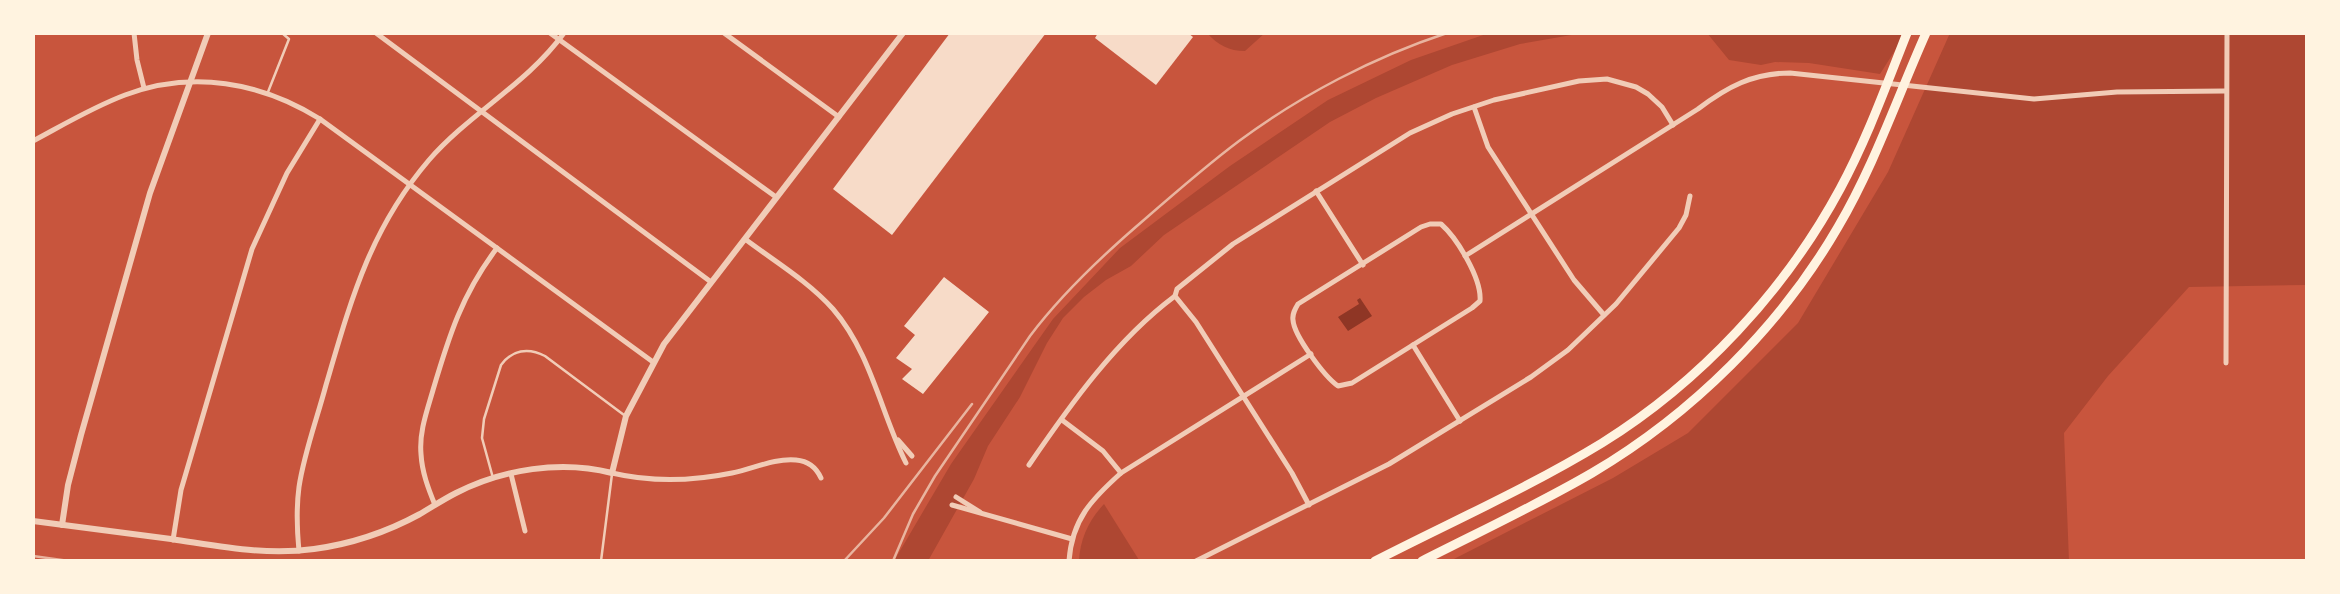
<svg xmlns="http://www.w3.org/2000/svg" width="2340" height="594" font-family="'Exo 2',sans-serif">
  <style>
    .green { fill: #ae4732 }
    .water { fill: #8f3625 }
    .building { fill: #f7dbc8 }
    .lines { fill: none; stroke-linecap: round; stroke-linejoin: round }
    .service { stroke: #f1ccb7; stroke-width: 2.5 }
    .minor { stroke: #f1ccb7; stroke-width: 5 }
    .tertiary { stroke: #f1ccb7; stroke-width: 6 }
    .motorway { stroke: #fff3e0; stroke-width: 9 }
    .rail { stroke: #e9b49f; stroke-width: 2.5 }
  </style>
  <rect width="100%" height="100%" fill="#c8553d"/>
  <g class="green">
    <path d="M1207,33H1265L1245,51C1229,51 1218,45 1207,33Z"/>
    <path d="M1489,33H1583L1520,44L1452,65L1376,98L1330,122L1164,235L1131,266L1106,280L1084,297L1063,318L1047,343L1020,397L988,446L974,479L928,561H894L951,464L1053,319L1120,248L1230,166L1328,100L1411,60Z"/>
    <path d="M1707,33H1906L1880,74L1809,63L1775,62L1761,65L1729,60Z"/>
    <path d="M1950,33H2307V285L2189,287L2108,376L2064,433L2069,561H1450L1613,478L1688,433L1798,323L1888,172Z"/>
    <path d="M1104,504L1139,560V561H1079C1080,539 1089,520 1104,504Z"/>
  </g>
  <path class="water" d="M1360,298L1372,316L1348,331L1338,317L1359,304L1357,300Z"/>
  <g class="building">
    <path d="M950,33H1046L892,235L833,189Z"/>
    <path d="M1098,33H1188L1193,37L1156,85L1095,38Z"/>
    <path d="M944,277L989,312L923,394L902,379L912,369L896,358L915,335L904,326Z"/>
  </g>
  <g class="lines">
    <g class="service">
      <path d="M268,92L289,39L282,33"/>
      <path d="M493,478L482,438L484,419L501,365C512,350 528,347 545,356L624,415"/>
      <path d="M601,561L612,474"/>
    </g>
    <g class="minor">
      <path d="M134,33L137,60L144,88"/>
      <path d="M376,33L711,282"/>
      <path d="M550,33L776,197"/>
      <path d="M724,33L839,117"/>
      <path d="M1474,107L1488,147L1574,280L1604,315"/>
      <path d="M33,141C63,125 93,107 125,95C192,70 261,82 320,119L653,362"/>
      <path d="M1316,191L1363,265"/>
      <path d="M1430,224H1441C1457,238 1482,279 1480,301L1472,308L1352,383L1338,386C1325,377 1294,336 1293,320C1292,314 1295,309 1298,304L1421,227Z"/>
      <path d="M745,239C774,261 808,281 833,309C871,353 881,413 906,463"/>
      <path d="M1465,256L1698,109C1727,87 1753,73 1790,73L2034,99L2117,92L2225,91"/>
      <path d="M1413,345L1460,421"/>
      <path d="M2226,363L2227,33"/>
      <path d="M1062,420L1103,451L1121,473"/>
      <path d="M898,440L912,456"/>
      <path d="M1029,465C1070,405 1116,340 1175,296"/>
      <path d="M612,473C650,482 693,481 732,473C753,469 774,458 796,460C808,461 816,467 821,478"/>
      <path d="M511,474L525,531"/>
      <path d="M956,497L980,512"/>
      <path d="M435,505C428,488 422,472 421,454C419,432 427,411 433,390C449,336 462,294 497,248"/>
      <path d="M952,505L1072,539"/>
      <path d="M1309,505L1292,473L1196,322L1175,296L1177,289L1233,244L1410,133L1452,114L1494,100L1579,81L1607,79L1636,87L1648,94L1662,107L1673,125"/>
      <path d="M173,540L181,490L252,249L287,173L320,119"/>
      <path d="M299,551C297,530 296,509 299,487C304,453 317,419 326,385C351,300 370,229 429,160C470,113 527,84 564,33"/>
      <path d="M1069,561C1072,519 1092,499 1121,473L1311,354"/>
      <path d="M1196,561L1389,464L1531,377L1568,350L1616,304L1679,228L1686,215L1690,196"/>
    </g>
    <g class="tertiary">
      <path d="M33,521C79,527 125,533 171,539C219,546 265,556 314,549C351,544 387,532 420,514C432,507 444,499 456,493C503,469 561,460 612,473L626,416L664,344L903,33"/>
      <path d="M62,525L68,485L81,435L150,193L208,33"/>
    </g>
    <g class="motorway">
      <path d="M1375,561C1451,522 1530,487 1602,443C1700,382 1785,291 1840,189C1867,139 1886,86 1907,33"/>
      <path d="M1422,561C1479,532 1537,505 1592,473C1692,414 1780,327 1838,227C1874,166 1897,98 1926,33"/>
    </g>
    <g class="rail">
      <path d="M33,556L69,561"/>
      <path d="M844,561L884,518L972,404"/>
      <path d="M893,561L913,514L935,476L1030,336C1063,292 1104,254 1145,219C1176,192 1207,165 1239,141C1301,95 1374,57 1447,33"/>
    </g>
  </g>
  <rect width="2340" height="594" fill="none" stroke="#fff3e0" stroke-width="70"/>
</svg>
